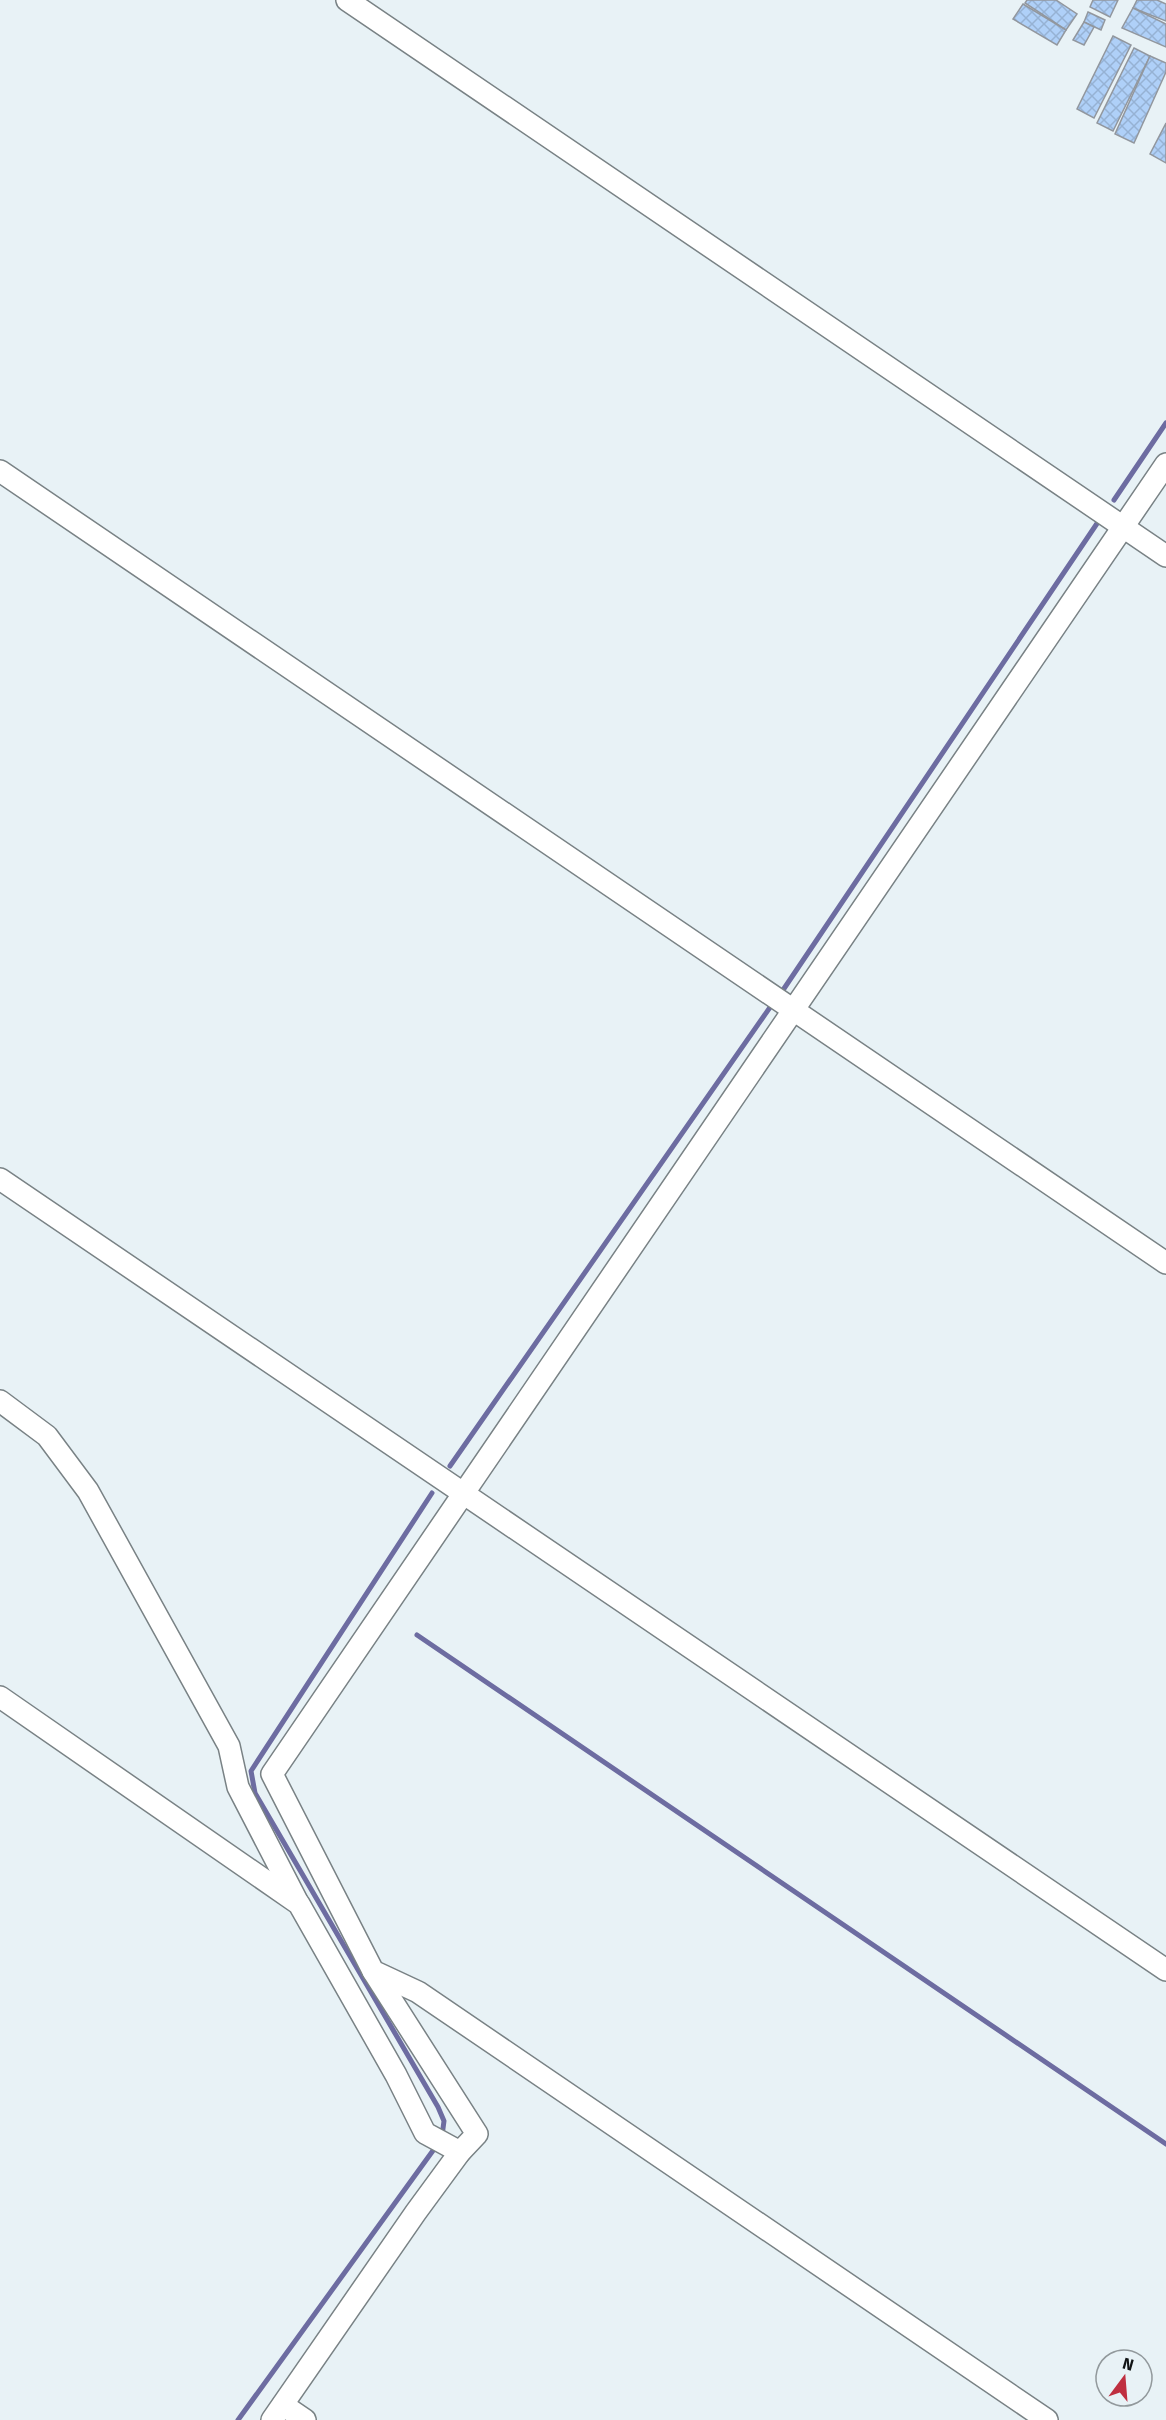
<svg xmlns="http://www.w3.org/2000/svg" width="1166" height="2420" font-family="'Fira Sans',sans-serif">
  <style>
    .lines { fill: none; stroke-linecap: round; stroke-linejoin: round }
    .stream { stroke: #6d6ca1; stroke-width: 5 }
    .building { fill: url(#building-cross-hatch); stroke: #92979e; stroke-width: 1.5 }
    .minor-casing { stroke: #798285; stroke-width: 24 }
    .minor { stroke: #fff; stroke-width: 21 }
  </style>
  <defs>
    <pattern id="building-cross-hatch" width="8" height="8" patternUnits="userSpaceOnUse" patternTransform="scale(1.5)"><rect width="8" height="8" fill="#afd0f8"/><path d="M0 0l8 8M0 8l8-8" fill="none" stroke="#96b2d4"/></pattern>
  </defs>
  <rect width="100%" height="100%" fill="#e8f2f6"/>
  <g class="lines">
    <g class="stream">
      <path d="M1114,500L1166,423"/>
      <path d="M779,996L1098,522"/>
      <path d="M450,1466L773,1003"/>
      <path d="M432,1493L251,1771L255,1793L438,2107L444,2121L442,2136"/>
      <path d="M417,1635L1166,2144"/>
      <path d="M238,2420L437,2145"/>
    </g>
  </g>
  <g class="building">
    <path d="M1027,0H1056L1077,14L1066,30L1025,3Z"/>
    <path d="M1093,0H1118L1110,17L1090,7Z"/>
    <path d="M1137,0H1157L1166,4V21L1133,8Z"/>
    <path d="M1023,4L1066,30L1057,45L1013,19Z"/>
    <path d="M1133,8L1166,24V47L1122,28Z"/>
    <path d="M1088,12L1105,20L1101,30L1084,22Z"/>
    <path d="M1084,22L1094,27L1084,45L1073,40Z"/>
    <path d="M1113,36L1131,45L1094,118L1077,109Z"/>
    <path d="M1134,48L1150,56L1113,131L1097,123Z"/>
    <path d="M1150,56L1166,63V72L1134,143L1115,134Z"/>
    <path d="M1166,123V163L1150,154Z"/>
  </g>
  <g class="lines">
    <defs>
      <g id="minor">
        <path d="M347,0L1166,556"/>
        <path d="M0,471L1166,1263"/>
        <path d="M0,1179L1166,1970"/>
        <path d="M0,1401L47,1436L88,1491L229,1746L238,1787L297,1901"/>
        <path d="M0,1697L299,1904L396,2075L425,2133L460,2152"/>
        <path d="M283,2405L305,2420"/>
        <path d="M272,2420L416,2212L460,2152L477,2134L373,1971"/>
        <path d="M1047,2420L418,1992L373,1971L272,1774L1166,464"/>
      </g>
    </defs>
    <use href="#minor" class="minor-casing"/>
    <use href="#minor" class="minor"/>
  </g>
  <g transform="translate(1124 2378) rotate(16)"><circle r="28" fill="#e8f2f6" stroke="#92999c" stroke-width="1.5"/>
  <path d="M0-4.5L10 22L0 15L-10 22Z" fill="#bf2f40"/>
  <text y="-9" font-size="16" font-weight="bold" text-anchor="middle" fill="#111415">N</text>
  </g>
</svg>
